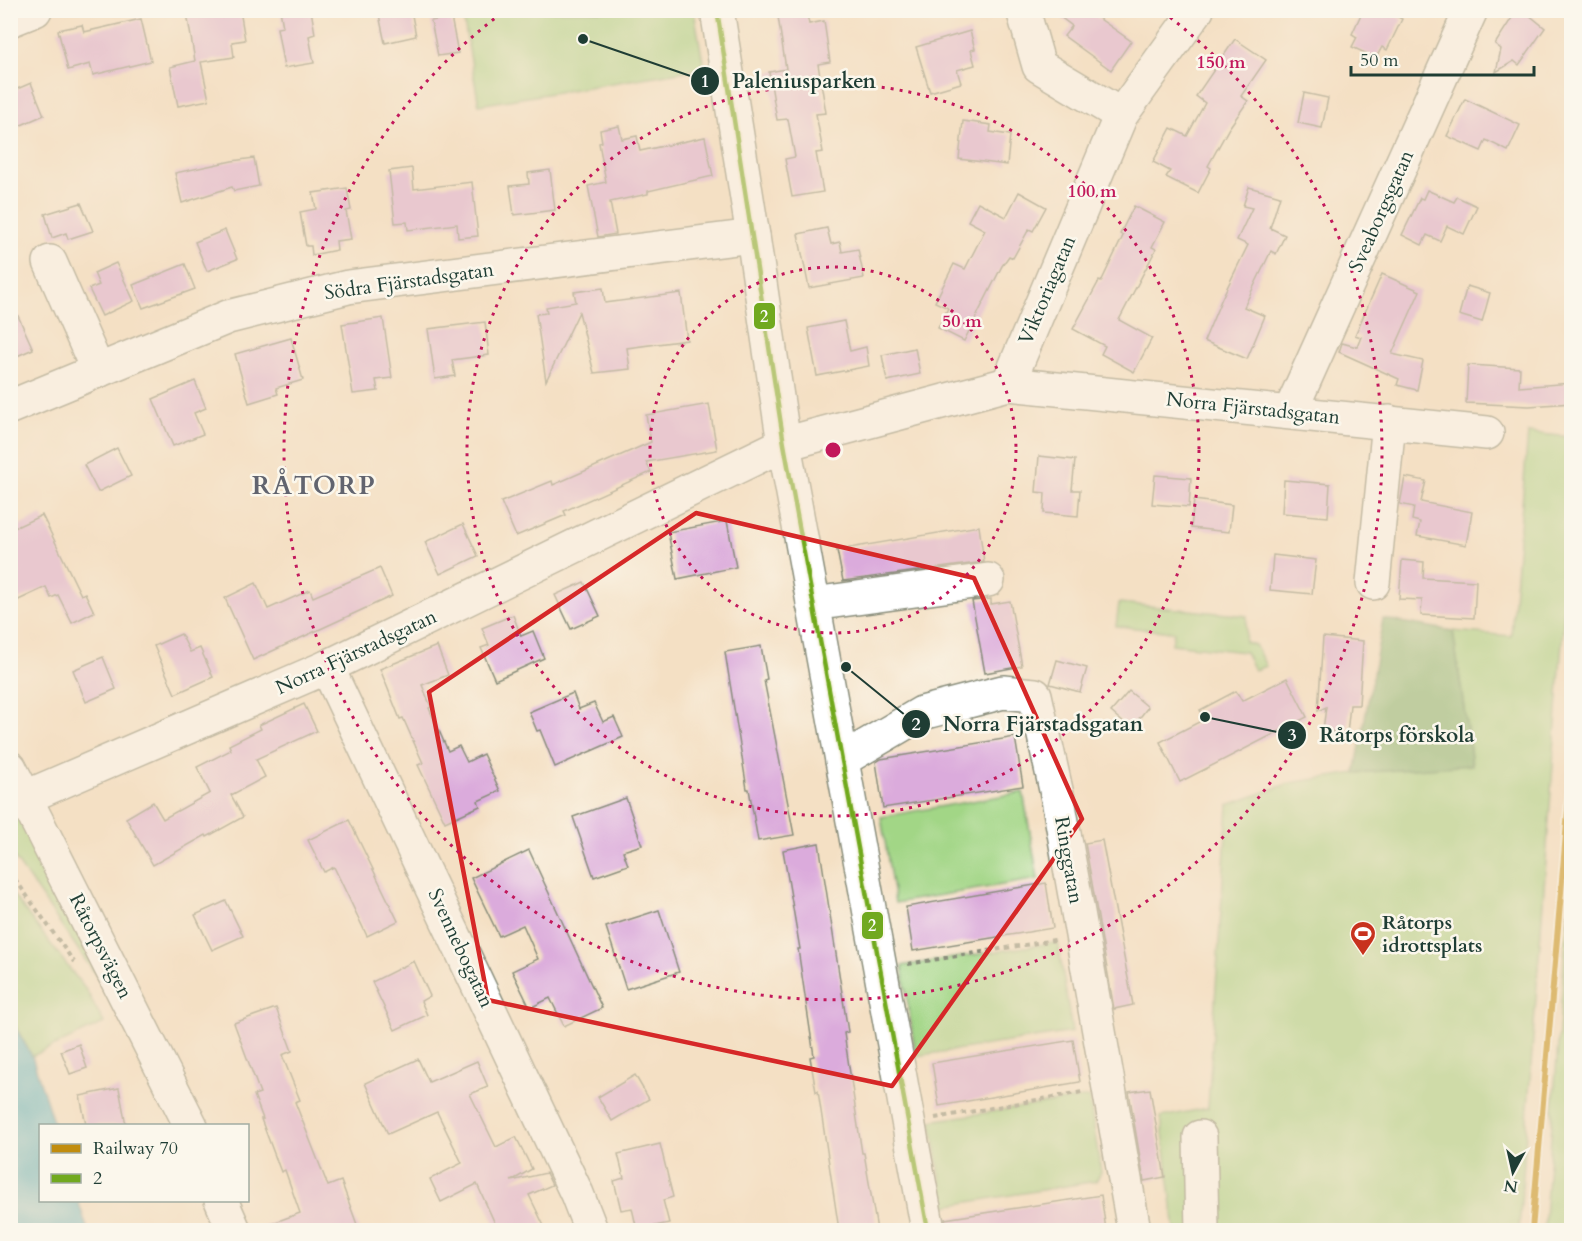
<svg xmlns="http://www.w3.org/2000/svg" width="1582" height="1241" font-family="Cardo,serif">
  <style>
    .green { fill: #a2d686; stroke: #608a5d; stroke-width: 1.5 }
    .forest { fill: #81b773; stroke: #507a54; stroke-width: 1.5 }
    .water { fill: #46afc5; stroke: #32767c; stroke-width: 1.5 }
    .building { fill: #dbabdc }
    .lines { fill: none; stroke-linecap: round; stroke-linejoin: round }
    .minor-casing { stroke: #8a8e7c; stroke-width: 36 }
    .path { stroke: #8a8e7c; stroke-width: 4; stroke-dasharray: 4.5 4.5; stroke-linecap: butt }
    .minor { stroke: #fff; stroke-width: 33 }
    .bus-1-casing { stroke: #fbf7ec; stroke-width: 9 }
    .bus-1 { stroke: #71a91f; stroke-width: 4.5 }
    .rail-1-casing { stroke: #fbf7ec; stroke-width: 10 }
    .rail-1 { stroke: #c18c0d; stroke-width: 6 }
    .marked { fill: none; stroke: #d62828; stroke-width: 4.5; stroke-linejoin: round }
    .ring { fill: none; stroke: #c2185b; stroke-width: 3; stroke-dasharray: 3 6 }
    .labels { text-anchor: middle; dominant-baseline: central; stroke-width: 5; stroke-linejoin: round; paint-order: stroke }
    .street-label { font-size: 20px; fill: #1f3d34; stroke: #fbf7ec }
    .poi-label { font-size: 20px; font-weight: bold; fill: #1f3d34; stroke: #fbf7ec; text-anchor: start }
    .district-label { font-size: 26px; font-weight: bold; letter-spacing: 1.5px; fill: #61646f; stroke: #fbf7ec }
    .centre { fill: #c2185b; stroke: #fbf7ec; stroke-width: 3 }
    .ring-label { font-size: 18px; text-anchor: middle; font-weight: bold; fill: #c2185b; stroke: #fbf7ec; stroke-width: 5; stroke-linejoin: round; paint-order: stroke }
    .leader { fill: none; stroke: #1f3d34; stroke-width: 2 }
    .callout-dot { fill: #1f3d34; stroke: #fbf7ec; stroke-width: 2 }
    .mark-label { font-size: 18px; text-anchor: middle; font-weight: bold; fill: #fff }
    .callout-label { font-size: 21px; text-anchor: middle; font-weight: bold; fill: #1f3d34; stroke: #fbf7ec; stroke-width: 5; stroke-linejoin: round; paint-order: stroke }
    .line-badge { stroke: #fbf7ec; stroke-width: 2 }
    .badge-label { font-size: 16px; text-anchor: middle; font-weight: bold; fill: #fff }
  </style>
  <rect width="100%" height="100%" fill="#fbf7ec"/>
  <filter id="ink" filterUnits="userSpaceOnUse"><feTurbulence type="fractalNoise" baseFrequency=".0167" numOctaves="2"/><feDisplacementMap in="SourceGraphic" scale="12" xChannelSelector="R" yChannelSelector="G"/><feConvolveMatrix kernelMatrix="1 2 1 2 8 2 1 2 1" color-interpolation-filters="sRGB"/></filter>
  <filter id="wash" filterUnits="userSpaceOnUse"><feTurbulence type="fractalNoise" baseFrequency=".008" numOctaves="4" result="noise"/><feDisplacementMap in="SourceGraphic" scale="24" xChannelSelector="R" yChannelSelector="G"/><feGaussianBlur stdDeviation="1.35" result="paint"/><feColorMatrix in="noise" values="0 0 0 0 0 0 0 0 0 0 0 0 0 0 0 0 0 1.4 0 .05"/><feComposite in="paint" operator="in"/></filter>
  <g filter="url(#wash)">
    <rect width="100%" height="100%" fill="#f4e0c4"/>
    <g class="green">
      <path d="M462,11H694L704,68L479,105Z"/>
      <path d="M1528,433L1571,437V518L1519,1230H1175L1161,1117L1208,1108L1228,805L1290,783L1355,773L1472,764L1453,631L1511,636Z"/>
      <path d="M1119,603L1247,616L1245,642L1255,645L1266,666L1254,670L1245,652L1172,644L1174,632L1116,626Z"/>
      <path d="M1023,792L1038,879L895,903L881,817Z"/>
      <path d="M18,811L107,991L11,853L10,814Z"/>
      <path d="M1571,871L1572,1158L1567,1230H1544Z"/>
      <path d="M10,891L86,990L104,1023L32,1056L11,1018Z"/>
      <path d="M1058,942L1072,1032L916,1056L902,966Z"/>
      <path d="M1089,1097L1101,1172L1096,1181L945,1206L931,1121Z"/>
    </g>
    <path class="forest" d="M1383,619L1453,631L1472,765L1355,773Z"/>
    <path class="water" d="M10,1018L32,1056L54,1125L40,1126V1200L78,1201L88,1230H11Z"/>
    <g id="blocks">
      <g class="building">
        <path d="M204,10H240L245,40L232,42L234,57L201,62L209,100L178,106L170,67L195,61L187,13Z"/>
        <path d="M280,10H311L315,34L309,36L314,63L284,68L277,28L283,27Z"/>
        <path d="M378,10H411L416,36L385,43Z"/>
        <path d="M777,10H806L809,24L824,21L830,62L818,64L826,113L816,114L823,152L816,153L823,192L792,197L785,159L795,157L788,119L777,120L769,72L786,69Z"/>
        <path d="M1051,10H1087L1131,41L1111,70L1064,36L1072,26Z"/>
        <path d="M1363,10H1385L1402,19L1387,50L1382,47L1376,58L1352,47L1357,37L1352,34Z"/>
        <path d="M1517,10H1523L1545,28L1519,65L1514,61L1496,72L1501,49L1495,44Z"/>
        <path d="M451,17L458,53L438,56L431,21Z"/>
        <path d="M141,19L151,61L93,75L90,64L68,70L58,30L82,25L84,32Z"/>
        <path d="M970,31L975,49L971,50L975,65L957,70L961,83L930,92L916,47Z"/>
        <path d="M1235,39L1266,60L1241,96L1248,101L1229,128L1208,166L1211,168L1198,193L1166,177L1170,171L1153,162L1171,128L1187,136L1205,103L1196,96Z"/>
        <path d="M31,83L44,115L10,130V92Z"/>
        <path d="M1304,93L1328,98L1322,128L1298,123Z"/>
        <path d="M1465,99L1520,125L1508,151L1486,140L1481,151L1447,136Z"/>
        <path d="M963,121L991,125L990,132L1010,135L1007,165L959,159Z"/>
        <path d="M619,126L622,139L637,136L640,151L705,137L713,176L648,191V194L610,202L616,234L598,237L588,186L606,182L599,143L602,142L600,130Z"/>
        <path d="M254,158L259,186L234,191L232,187L182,203L175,173L232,161Z"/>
        <path d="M412,168L414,189L472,182L478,236L458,238L457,224L408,230L407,222L395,223L389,171Z"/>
        <path d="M550,170L555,210L514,215L510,186L529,184L528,173Z"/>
        <path d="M1249,187L1280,196L1270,228L1285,235L1276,254L1271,251L1244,307L1265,316L1247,359L1204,341L1222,298L1248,245L1237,240L1252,208L1243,206Z"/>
        <path d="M347,188L351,210L346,211L351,239L336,241L337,250L312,255L311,246H306L300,212L316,209L313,193Z"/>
        <path d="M1427,190L1454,202L1457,197L1477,206L1464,234L1447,226L1440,241L1427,235L1422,245L1402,235L1420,198L1423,199Z"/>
        <path d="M1019,192L1046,207L1033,231L1029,229L1013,258L1009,256L1002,266L964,341L938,328L948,308L935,302L954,264L965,269L985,230L968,221L978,202L1006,217Z"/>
        <path d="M81,203L93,231L68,239L66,233L52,238L45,214Z"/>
        <path d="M1134,206L1165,222L1152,247L1156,249L1119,320L1152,338L1134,372L1101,354L1105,346L1073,329L1099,281L1101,282L1123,236L1120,234Z"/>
        <path d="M827,228L831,244L840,242L842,252L858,249L864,278L809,288L798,234Z"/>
        <path d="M225,230L237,259L207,271L195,242Z"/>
        <path d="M116,263L134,301L102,316L89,289L99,285L94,273Z"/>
        <path d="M185,264L195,289L143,308L133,285Z"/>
        <path d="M1382,274L1420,291L1392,354L1423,361L1417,390L1397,385L1399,379L1339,352L1342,343L1357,347L1361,337L1355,335Z"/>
        <path d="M1467,286L1490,293L1482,322L1459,315Z"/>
        <path d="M603,288L605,303L681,293L687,340L627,348L630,369L594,373L579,312L546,381L536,314L547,313L546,307L576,302L574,292Z"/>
        <path d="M10,298L33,349L10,359Z"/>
        <path d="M383,318L392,378L376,380L378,391L353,394L342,324Z"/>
        <path d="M844,321L850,351L866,347L869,366L817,376L808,328Z"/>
        <path d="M485,322L489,355L452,360L455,376L435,379L428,329Z"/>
        <path d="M291,338L303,380L276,388L278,394L249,403L235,354Z"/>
        <path d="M915,348L920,374L887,381L882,355Z"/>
        <path d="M1468,365L1520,368L1519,387L1572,383V403L1529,406L1466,403Z"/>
        <path d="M195,381L206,408L194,413L203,434L173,446L153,399Z"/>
        <path d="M709,404L717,450L646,462L651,472L564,511L566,515L516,536L501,502L552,481L553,485L651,442L646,415Z"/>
        <path d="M117,448L131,476L98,492L84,465Z"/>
        <path d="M1039,456L1075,460L1072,490H1080L1078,516L1044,513L1045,493L1036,492Z"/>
        <path d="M1155,475L1191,478L1189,507L1152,504Z"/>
        <path d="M1405,477L1426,481L1421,502L1472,512L1466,545L1417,536L1420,522L1412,520L1414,507L1400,504Z"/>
        <path d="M1284,480L1330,484L1328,517L1282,513Z"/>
        <path d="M1194,500L1232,505L1229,532L1191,528Z"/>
        <path d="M42,515L81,595L85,593L94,612L72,623L58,595L51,598L46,587L10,604V530Z"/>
        <path d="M727,521L736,567L677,579L668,532Z"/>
        <path d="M463,524L478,556L440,574L425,542Z"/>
        <path d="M979,526L984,562L843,581L837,550Z"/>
        <path d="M1273,555L1316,560L1312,594L1270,590Z"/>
        <path d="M1402,560L1424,562L1423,578L1476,581L1474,618L1421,615L1422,600L1399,599Z"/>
        <path d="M380,568L392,596L253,660L225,598L256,583L268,609L310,590L313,597Z"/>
        <path d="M584,582L600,616L571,629L555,595Z"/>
        <path d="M991,599V604L1010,601L1022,666L985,673L972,601Z"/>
        <path d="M513,615L521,636L533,631L544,658L495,680L481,648L489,645L482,628Z"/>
        <path d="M181,634L190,652L200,648L213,677L175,694L154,646Z"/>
        <path d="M1323,637L1363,641L1359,705H1350L1347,734L1323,730L1326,707L1318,711Z"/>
        <path d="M437,646L448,675L422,685L431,707L429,708L448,751L459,746L467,762L483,754L500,791L478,801L480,806L445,822L418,765L423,763L403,718L400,719L380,669Z"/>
        <path d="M761,646L767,679L764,680L794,835L758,841L749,789H747L725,652Z"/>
        <path d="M103,657L116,689L86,702L73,670Z"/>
        <path d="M1057,660L1087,668L1080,692L1050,684Z"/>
        <path d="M1287,678L1307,717L1180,782L1160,742L1205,719L1200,710L1236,691L1242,701Z"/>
        <path d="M1129,691L1148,707L1131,729L1111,712Z"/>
        <path d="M573,693L579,709L594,703L603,722L614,717L623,737L555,767L540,730L537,731L529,712Z"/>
        <path d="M304,704L317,731L256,759L265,777L231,795L243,817L207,837L206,835L153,865L126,818L153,802L163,819L210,793L197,767L231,750L229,745L261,729L259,725Z"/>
        <path d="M1015,737L1023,786L883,808L876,762L881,759Z"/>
        <path d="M626,798L642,845L623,851L628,865L594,877L573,817Z"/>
        <path d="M349,820L398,921L367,936L334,867L324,872L308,840Z"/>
        <path d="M1102,840L1133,1005L1114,1009L1085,843Z"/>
        <path d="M819,843L848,1032L844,1033L862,1153H864L877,1230H839L818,1091L816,1092L810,1057L814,1056L798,949H800L783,850Z"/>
        <path d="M529,850L602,1008L564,1026L550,998L530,1008L512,971L538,959L523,925L499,936L471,878Z"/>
        <path d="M1046,883L1053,928L913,951L906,907Z"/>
        <path d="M226,901L243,936L212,950L195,915Z"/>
        <path d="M659,910L679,972L626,989L606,927Z"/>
        <path d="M414,961L430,996L421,1001L427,1015L395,1030L372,982Z"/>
        <path d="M276,1008L292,1051L282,1055L300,1100L295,1102L328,1186L341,1181L359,1230H260L259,1228L300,1213L285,1170L281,1172L261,1119H263L254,1095L260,1093L234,1023Z"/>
        <path d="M1073,1040L1080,1082L939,1106L932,1063Z"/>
        <path d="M79,1044L87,1068L70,1074L61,1051Z"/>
        <path d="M418,1059L429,1082L477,1061L488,1087L470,1094L496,1147L516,1137L532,1169L511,1181L546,1173L552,1185L529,1195L546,1230H498L477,1184L441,1202L430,1179L462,1163L437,1112L388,1134L365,1083Z"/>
        <path d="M635,1075L649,1099L612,1121L598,1097Z"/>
        <path d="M119,1088L126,1125H86L80,1096Z"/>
        <path d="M1150,1089L1165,1177L1144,1181L1129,1092Z"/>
        <path d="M660,1144L673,1197L663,1200L669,1223L637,1230L632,1208L621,1210L614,1181L624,1178L618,1154Z"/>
        <path d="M1101,1195L1106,1230H946L945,1219Z"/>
      </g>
    </g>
  </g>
  <g filter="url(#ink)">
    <use href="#blocks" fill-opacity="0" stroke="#8a8e7c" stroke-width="1.5"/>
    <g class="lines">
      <defs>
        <g id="minor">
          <path d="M717,10L753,236L784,444L928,1230"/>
          <path d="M1023,10L1039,66L1121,115"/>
          <path d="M10,20L35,10"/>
          <path d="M50,262L98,371"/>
          <path d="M1008,384L1121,115L1197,10"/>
          <path d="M10,407L228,317L348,287L753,236"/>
          <path d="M1290,412L1471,10"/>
          <path d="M1373,583L1389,422"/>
          <path d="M813,604L988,580"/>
          <path d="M327,667L577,1194L591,1230"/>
          <path d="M842,760L922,713L1003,692L1035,695L1058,799L1134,1230"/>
          <path d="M10,768L191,1126"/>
          <path d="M26,797L327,667L784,444L1008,384L1487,433"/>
          <path d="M1200,1137L1202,1230"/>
          <path d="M221,1200L234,1230"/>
        </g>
      </defs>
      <use href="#minor" class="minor-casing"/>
      <g class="path">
        <path d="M10,872L74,962"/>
        <path d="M908,964L1055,940"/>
        <path d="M935,1118L1082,1092"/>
      </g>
      <use href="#minor" class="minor"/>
      <defs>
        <path id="bus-1" d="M717,10L784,444L928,1230"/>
      </defs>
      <use href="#bus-1" class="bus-1-casing"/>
      <use href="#bus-1" class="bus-1"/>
      <defs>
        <path id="rail-1" d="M1532,1230L1572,764"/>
      </defs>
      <use href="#rail-1" class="rail-1-casing"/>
      <use href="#rail-1" class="rail-1"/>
    </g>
  </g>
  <path d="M0 0H1582V1241H0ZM696,513L974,578L1082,819L892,1086L488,1000L429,692Z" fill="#f4e0c4" fill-opacity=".55" fill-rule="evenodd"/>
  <path class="marked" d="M696,513L974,578L1082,819L892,1086L488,1000L429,692Z"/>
  <g class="ring">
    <circle cx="833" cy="450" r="183"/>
    <circle cx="833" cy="450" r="366"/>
    <path d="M1163 12A549 549 0 1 1 503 12"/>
  </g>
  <defs>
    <symbol id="stadium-pin" viewBox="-11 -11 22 30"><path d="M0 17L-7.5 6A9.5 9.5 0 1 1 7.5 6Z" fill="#c8321e" stroke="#fbf7ec"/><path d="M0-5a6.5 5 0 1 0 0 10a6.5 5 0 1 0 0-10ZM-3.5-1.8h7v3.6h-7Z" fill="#fff"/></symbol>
  </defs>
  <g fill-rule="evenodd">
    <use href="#stadium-pin" x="1348" y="919" width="30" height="40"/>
  </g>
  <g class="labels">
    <g class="street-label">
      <text transform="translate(1381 211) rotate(-66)">Sveaborgsgatan</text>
      <text transform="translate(409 281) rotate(-8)">Södra Fjärstadsgatan</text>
      <text transform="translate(1047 290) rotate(-67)">Viktoriagatan</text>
      <text transform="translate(1253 408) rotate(6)">Norra Fjärstadsgatan</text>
      <text transform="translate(356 652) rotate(-25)">Norra Fjärstadsgatan</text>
      <text transform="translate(1069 860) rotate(80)">Ringgatan</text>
      <text transform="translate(101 946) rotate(63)">Råtorpsvägen</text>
      <text transform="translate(461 948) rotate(65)">Svennebogatan</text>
    </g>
    <g class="poi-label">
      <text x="1382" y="922">Råtorps<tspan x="1382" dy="23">idrottsplats</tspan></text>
    </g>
    <g class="district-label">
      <text x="314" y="485">RÅTORP</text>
    </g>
  </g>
  <circle cx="833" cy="450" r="9" class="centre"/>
  <g class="ring-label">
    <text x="1221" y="68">150 m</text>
    <text x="1092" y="197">100 m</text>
    <text x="962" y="327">50 m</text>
  </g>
  <path class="leader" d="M583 39L705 81M846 667L916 724M1205 717L1292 735"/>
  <g class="callout-dot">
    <circle cx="583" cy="39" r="6"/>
    <circle cx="846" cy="667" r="6"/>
    <circle cx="1205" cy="717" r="6"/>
    <circle cx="705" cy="81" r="15"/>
    <circle cx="916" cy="724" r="15"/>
    <circle cx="1292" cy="735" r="15"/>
  </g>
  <g class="mark-label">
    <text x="705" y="87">1</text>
    <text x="916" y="730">2</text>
    <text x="1292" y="741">3</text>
  </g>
  <g class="callout-label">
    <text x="804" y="88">Paleniusparken</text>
    <text x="1043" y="731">Norra Fjärstadsgatan</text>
    <text x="1397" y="742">Råtorps förskola</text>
  </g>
  <g class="line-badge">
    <rect x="753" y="302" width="23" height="28" rx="6" fill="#71a91f"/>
    <rect x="861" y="911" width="23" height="29" rx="6" fill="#71a91f"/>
  </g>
  <g class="badge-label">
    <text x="764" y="322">2</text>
    <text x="872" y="931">2</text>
  </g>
  <rect width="1582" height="1241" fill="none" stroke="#fbf7ec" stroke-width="36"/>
  <rect x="39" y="1124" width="210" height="78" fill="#fbf7ec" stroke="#a3ada2" stroke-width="1.5"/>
  <rect x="51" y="1144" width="30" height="9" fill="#c18c0d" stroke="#a3ada2" stroke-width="1.5"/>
  <text x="93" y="1154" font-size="18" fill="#1f3d34">Railway 70</text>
  <rect x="51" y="1174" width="30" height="9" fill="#71a91f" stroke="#a3ada2" stroke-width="1.5"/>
  <text x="93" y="1184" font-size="18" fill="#1f3d34">2</text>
  <g transform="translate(1513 1172) rotate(188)" stroke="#fbf7ec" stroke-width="4.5" paint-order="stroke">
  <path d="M0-4.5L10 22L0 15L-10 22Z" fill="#1f3d34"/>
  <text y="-9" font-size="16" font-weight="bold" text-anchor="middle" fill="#1f3d34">N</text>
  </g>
  <path d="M1351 66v9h183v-9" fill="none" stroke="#1f3d34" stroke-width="3"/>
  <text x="1360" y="66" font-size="18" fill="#1f3d34" stroke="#fbf7ec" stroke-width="4.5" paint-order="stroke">50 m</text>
</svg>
